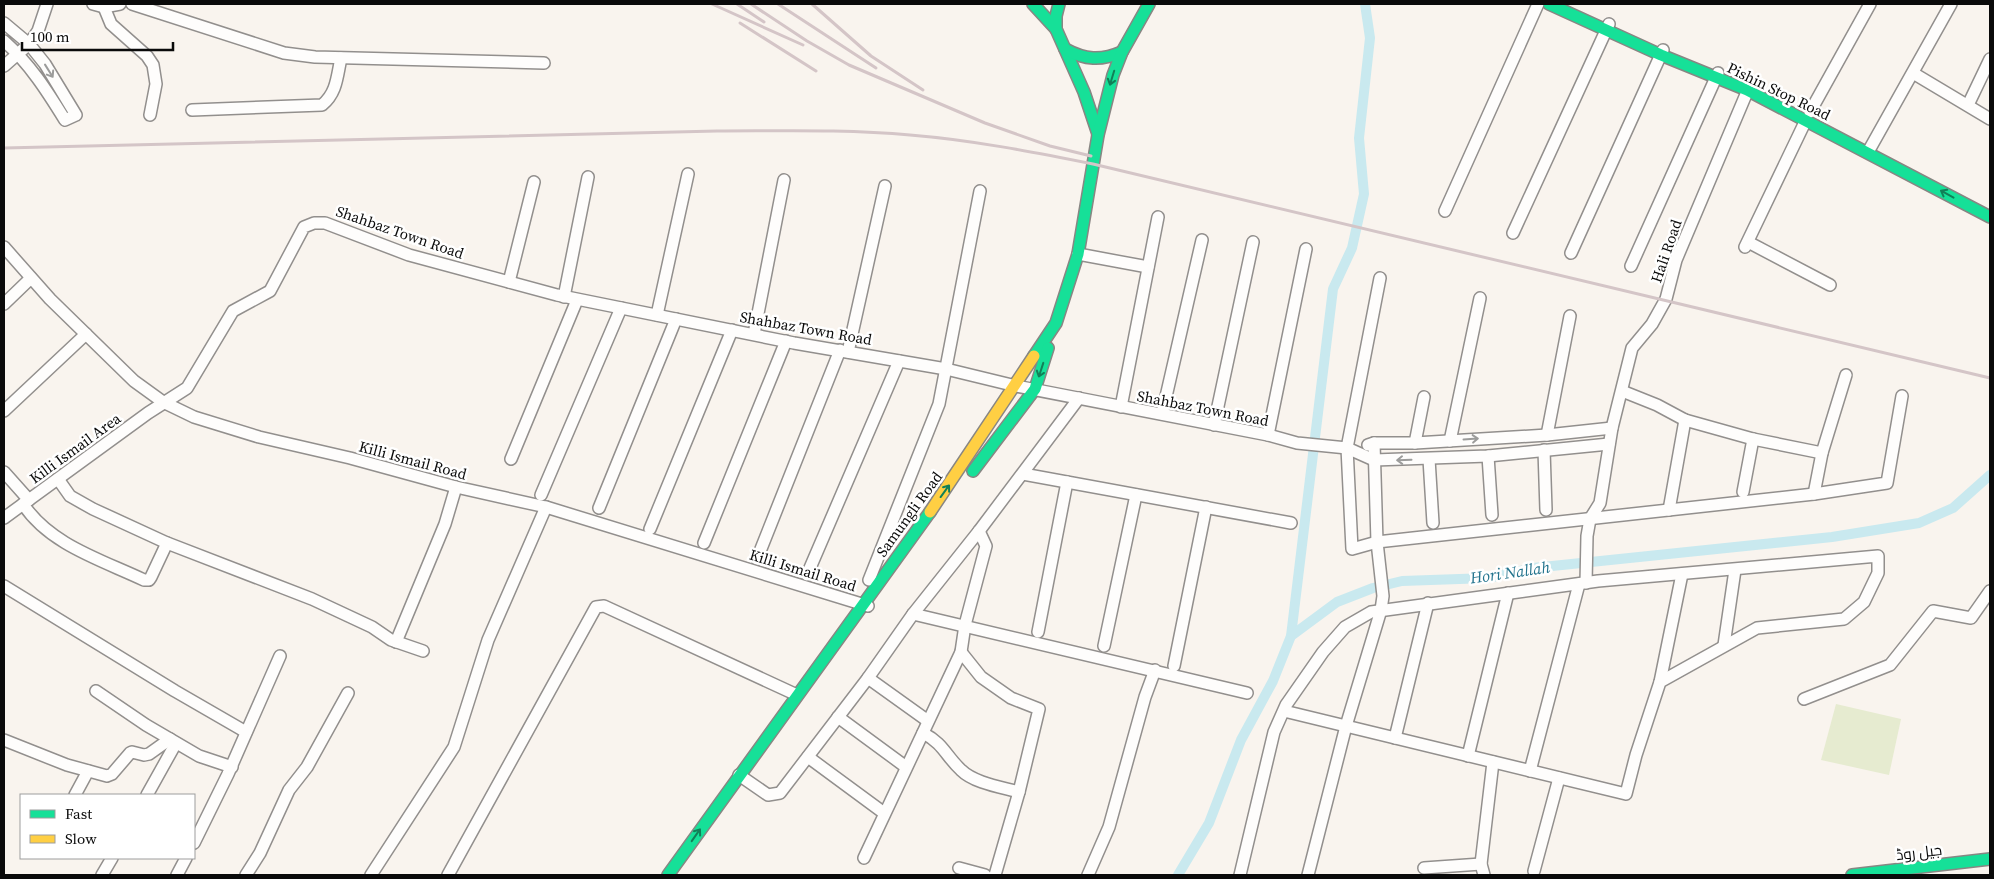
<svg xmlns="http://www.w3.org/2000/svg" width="1994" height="879" font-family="'Source Serif 4',Cairo,serif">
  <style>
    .green { fill: #e6ebd0 }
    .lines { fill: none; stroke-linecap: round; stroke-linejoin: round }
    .canal { stroke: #c9e9ef; stroke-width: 10 }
    .street-casing { stroke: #928f8d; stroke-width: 14 }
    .fast-casing { stroke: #888683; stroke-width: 14 }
    .slow-casing { stroke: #888683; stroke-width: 14 }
    .street { stroke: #fefdfc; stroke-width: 11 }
    .fast { stroke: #16e098; stroke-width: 11 }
    .slow { stroke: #ffcf43; stroke-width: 11 }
    .rail { stroke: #d4c5c7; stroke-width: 3 }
    .oneway { stroke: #9c9c9b }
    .oneway2 { stroke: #118058 }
    .labels { text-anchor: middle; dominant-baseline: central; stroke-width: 5; stroke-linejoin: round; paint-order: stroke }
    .street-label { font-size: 15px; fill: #0a0a0a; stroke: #fff }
    .water-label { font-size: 16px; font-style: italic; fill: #22738d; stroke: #fff }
  </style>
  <rect width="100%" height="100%" fill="#f9f4ee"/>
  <path class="green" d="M1836,704L1901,719L1889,775L1821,760Z"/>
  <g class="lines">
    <g class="canal">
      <path d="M1291,636L1333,289L1352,248L1364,194L1359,138L1370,38L1365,4"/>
      <path d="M1178,875L1209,823L1241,740L1273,681L1291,636L1337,602L1373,588L1402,581L1488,578L1533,568L1832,537L1919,523L1953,508L1990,475"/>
    </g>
    <defs>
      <g id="street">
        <path d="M93,4L104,7L120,4"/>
        <path d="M132,4L284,53L315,57L544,63"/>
        <path d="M104,7L111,24L147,56L153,65L156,84L150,115"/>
        <path d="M4,23L29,44L45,64L76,115L65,120C47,91 30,64 4,41"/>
        <path d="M4,66L29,44L38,31L47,4"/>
        <path d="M1913,73L1990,119"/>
        <path d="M1968,105L1990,59"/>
        <path d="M192,110L322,105C337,93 337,76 341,58"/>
        <path d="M1810,112L1870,4"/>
        <path d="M1868,152L1951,4"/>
        <path d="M1445,211L1538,4"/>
        <path d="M1513,233L1609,24"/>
        <path d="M1748,242L1830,285"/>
        <path d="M4,247L50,299L134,381L163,402L194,417L259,437L350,458L456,487L546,507L868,606"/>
        <path d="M1745,247L1806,120"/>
        <path d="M1571,253L1663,50"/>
        <path d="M1078,254L1148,267"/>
        <path d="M1631,266L1718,73"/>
        <path d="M1380,278L1347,448L1352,549L1377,542L1814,494L1887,483L1902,396"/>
        <path d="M509,282L534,182"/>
        <path d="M564,297L588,177"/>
        <path d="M4,304L31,278"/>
        <path d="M657,315L688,174"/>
        <path d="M754,334L784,180"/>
        <path d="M848,352L885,186"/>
        <path d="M1622,391L1657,405L1685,420L1753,439L1822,453"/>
        <path d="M1121,407L1158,217"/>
        <path d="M4,411L86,334"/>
        <path d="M1162,414L1202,240"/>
        <path d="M1214,425L1253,242"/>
        <path d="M1268,435L1306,249"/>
        <path d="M1547,435L1570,316"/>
        <path d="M1450,441L1480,298"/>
        <path d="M1415,443L1424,397"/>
        <path d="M1368,445L1374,443H1415L1547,435L1612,428"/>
        <path d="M1544,450L1546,510"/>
        <path d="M1488,456L1492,515"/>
        <path d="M511,459L577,300"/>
        <path d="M1429,459L1433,523"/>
        <path d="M4,472L29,500"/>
        <path d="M1023,474L1291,523"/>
        <path d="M58,479L70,496L93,509L167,543L312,599L372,627L391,640L423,651"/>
        <path d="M1743,492L1753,439"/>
        <path d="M1814,494L1822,453L1846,375"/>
        <path d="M541,495L621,308"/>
        <path d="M23,504C50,545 102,560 144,580H149L151,577L167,543"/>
        <path d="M599,508L676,319"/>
        <path d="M1669,510L1685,420"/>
        <path d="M4,518L148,413L187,388L233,311L270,291L304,227L314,223H325L409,255L557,295L794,343L946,369L1016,386L1268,435L1297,443L1347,448L1374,460L1488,456L1609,444"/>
        <path d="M650,529L732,330"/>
        <path d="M704,543L786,341"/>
        <path d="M757,559L840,350"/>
        <path d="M807,575L899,361"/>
        <path d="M869,580L939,404L980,191"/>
        <path d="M1586,583L1587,536L1590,519L1600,503L1612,428L1632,348L1652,324L1666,299L1676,260L1750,85"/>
        <path d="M4,586L175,691L246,732"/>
        <path d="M913,614L1247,693"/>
        <path d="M1038,632L1067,482"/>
        <path d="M396,642L445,524L456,487"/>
        <path d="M1724,645L1735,570"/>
        <path d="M1104,646L1136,495"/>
        <path d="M961,652L981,677L1011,698L1039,709L1019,792L995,875"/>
        <path d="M1174,666L1206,507"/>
        <path d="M868,678L928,721"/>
        <path d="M1660,682L1682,574"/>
        <path d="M96,691L146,725L199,756L232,767"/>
        <path d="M1804,699L1890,665L1933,611L1971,618L1990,591"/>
        <path d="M838,717L906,767"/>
        <path d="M923,733C944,744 945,755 961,770C974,783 1001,787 1019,792"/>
        <path d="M1395,738L1428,603"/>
        <path d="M4,740L67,765L107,776L112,774L130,753L132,752L144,755L149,754L170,739"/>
        <path d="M1468,756L1508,593"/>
        <path d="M808,757L884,813"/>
        <path d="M1530,771L1579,584"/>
        <path d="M739,775L768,795L780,793L868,678L913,614L979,531L1079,398"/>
        <path d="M75,795L88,771"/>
        <path d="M147,795L176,743"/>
        <path d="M194,843L228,774L280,656"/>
        <path d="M864,858L961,652L965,625L986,546L979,531"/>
        <path d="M959,868L985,875"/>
        <path d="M1424,868L1481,864"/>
        <path d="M1534,871L1559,778"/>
        <path d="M102,875L112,858"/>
        <path d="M177,875L186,858"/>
        <path d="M246,875L260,853L289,790L307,767L348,693"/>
        <path d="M371,875L454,747L488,640L546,507"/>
        <path d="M448,875L596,607L604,606L797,695"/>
        <path d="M1088,875L1109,827L1145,697L1155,670"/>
        <path d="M1240,875L1274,732L1286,705L1323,652L1345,627L1371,612L1598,581L1878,556V573L1864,602L1844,619L1757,628L1660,682L1636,755L1626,794L1284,711"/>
        <path d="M1308,875L1346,726L1381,610L1383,596L1377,542L1374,443"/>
        <path d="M1484,875L1481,864L1493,762"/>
      </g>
      <g id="fast">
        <path d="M1033,4L1056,29"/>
        <path d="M1059,4L1056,16V29L1084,92L1098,134"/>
        <path d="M1549,4L1661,55L1747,90L1990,217"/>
        <path d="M1065,49C1085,60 1101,61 1122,52"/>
        <path d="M1034,356L1056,323L1078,254L1098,135L1113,75L1122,52L1149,4"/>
        <path d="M973,471L1035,389L1048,348"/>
        <path d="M668,875L930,512"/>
        <path d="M1852,875L1990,859"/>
      </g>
      <path id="slow" d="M930,512L1034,356"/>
    </defs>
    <use href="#street" class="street-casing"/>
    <use href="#fast" class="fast-casing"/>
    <use href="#slow" class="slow-casing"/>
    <use href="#street" class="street"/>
    <use href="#fast" class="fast"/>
    <use href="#slow" class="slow"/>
    <g class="rail">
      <path d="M712,4L803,45"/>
      <path d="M737,4L764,22"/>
      <path d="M751,4L807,41L849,65L985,123L1050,146L1091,156"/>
      <path d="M778,4L876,68"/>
      <path d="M812,4L871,56L923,90"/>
      <path d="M740,23L816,71"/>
      <path d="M4,148L717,131C782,131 846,129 910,135C972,140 1033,152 1093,164L1990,378"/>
    </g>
  </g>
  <defs><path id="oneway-shaft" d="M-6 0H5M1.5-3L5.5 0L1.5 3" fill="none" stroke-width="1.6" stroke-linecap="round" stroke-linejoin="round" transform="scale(1.25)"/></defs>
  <g class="oneway">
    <use href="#oneway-shaft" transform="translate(49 71) rotate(58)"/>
    <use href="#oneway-shaft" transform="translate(1471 439) rotate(-4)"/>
    <use href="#oneway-shaft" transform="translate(1404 460) rotate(178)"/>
  </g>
  <g class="oneway2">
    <use href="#oneway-shaft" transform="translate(1112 78) rotate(107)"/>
    <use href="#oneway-shaft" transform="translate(1947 194) rotate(-151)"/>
    <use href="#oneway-shaft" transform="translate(1041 370) rotate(108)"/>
    <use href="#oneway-shaft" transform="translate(945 491) rotate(-54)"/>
    <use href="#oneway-shaft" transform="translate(696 835) rotate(-55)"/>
  </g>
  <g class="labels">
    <g class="street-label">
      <text transform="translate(1779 91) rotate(26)">Pishin Stop Road</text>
      <text transform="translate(400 232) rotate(19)">Shahbaz Town Road</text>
      <text transform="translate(1666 251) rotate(-71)">Hali Road</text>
      <text transform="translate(806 328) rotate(10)">Shahbaz Town Road</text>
      <text transform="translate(1203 408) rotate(11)">Shahbaz Town Road</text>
      <text transform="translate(75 448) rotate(-36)">Killi Ismail Area</text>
      <text transform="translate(413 460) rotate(15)">Killi Ismail Road</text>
      <text transform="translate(909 514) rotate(-54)">Samungli Road</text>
      <text transform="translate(803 570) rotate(17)">Killi Ismail Road</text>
      <text transform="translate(1919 852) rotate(-7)">جیل روڈ</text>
    </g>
    <g class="water-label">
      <text transform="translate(1510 572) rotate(-8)">Hori Nallah</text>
    </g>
  </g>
  <rect width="1994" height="879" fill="none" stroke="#0a0a0a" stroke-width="10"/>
  <rect x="20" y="794" width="175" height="65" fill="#ffffff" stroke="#9d9d9d"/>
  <rect x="30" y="810" width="25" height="8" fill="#16e098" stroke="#9d9d9d"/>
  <text x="65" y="819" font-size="15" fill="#0a0a0a">Fast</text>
  <rect x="30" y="835" width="25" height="8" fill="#ffcf43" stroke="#9d9d9d"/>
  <text x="65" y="844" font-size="15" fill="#0a0a0a">Slow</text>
  <path d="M22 42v8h151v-8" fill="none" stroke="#0a0a0a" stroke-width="2.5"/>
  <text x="30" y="42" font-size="15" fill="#0a0a0a" stroke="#ffffff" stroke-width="4" paint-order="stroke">100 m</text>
</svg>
